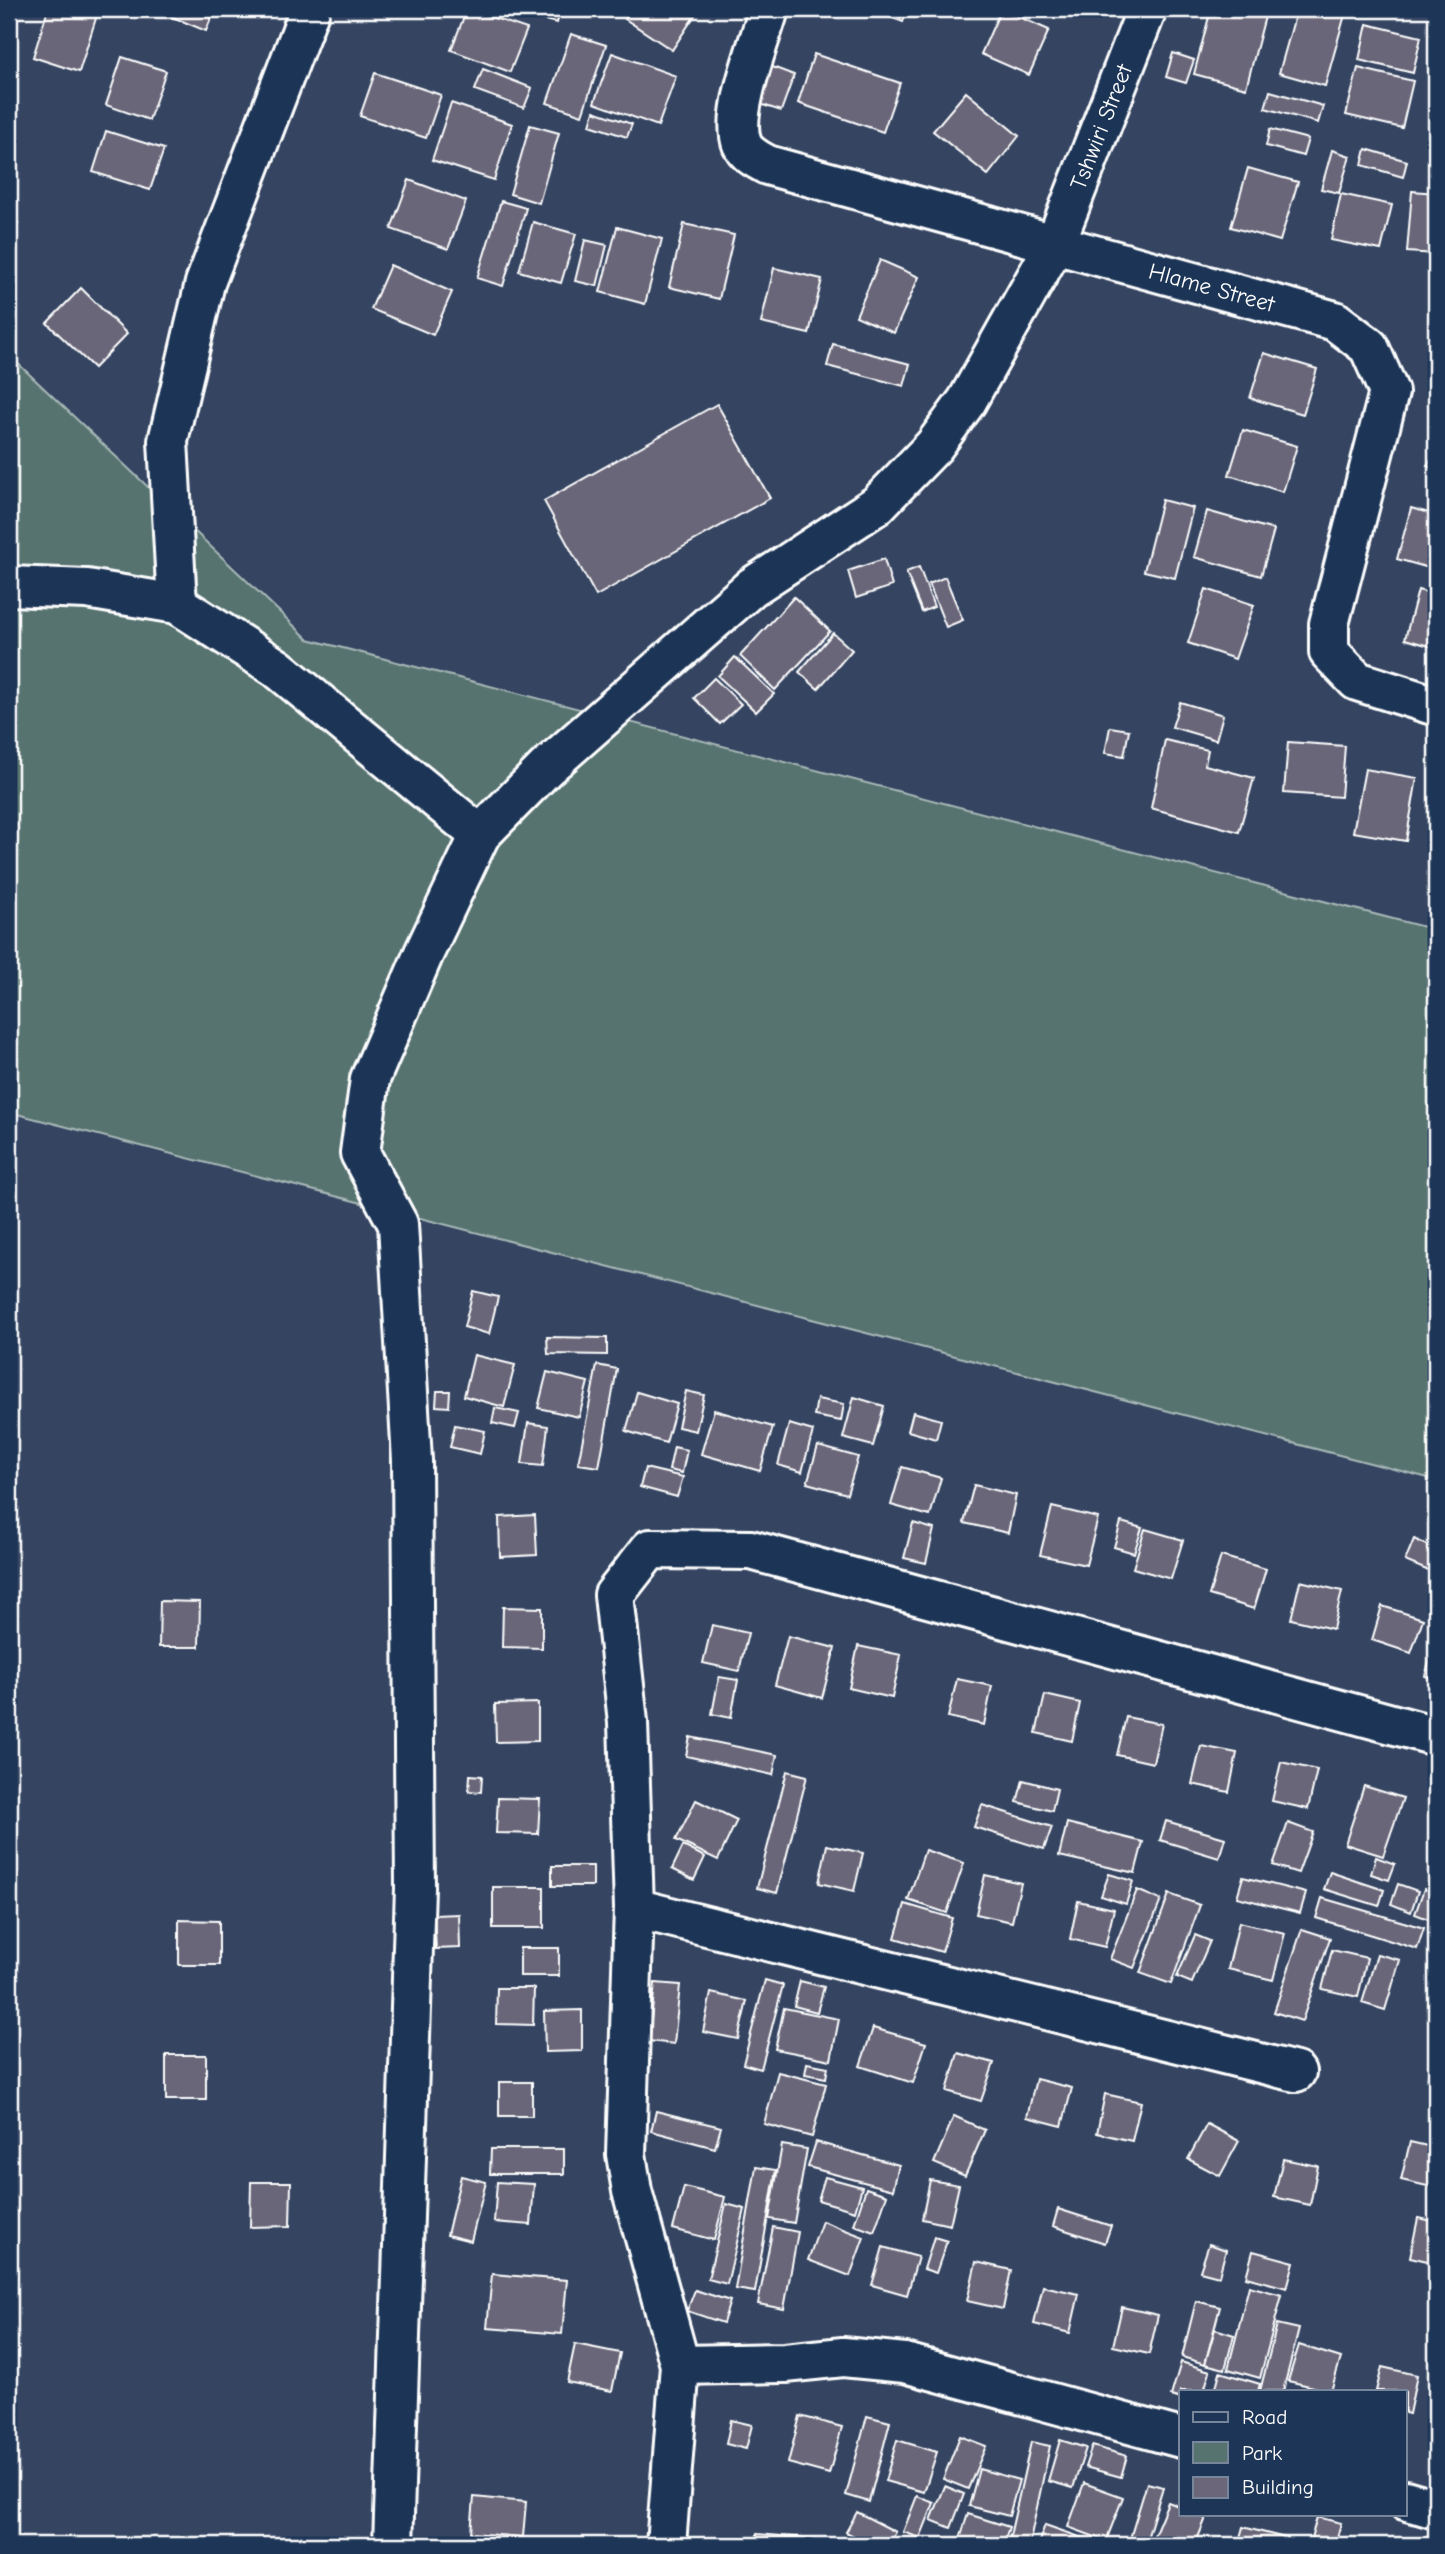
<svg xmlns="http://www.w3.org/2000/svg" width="1445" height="2554" font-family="'Comic Neue',sans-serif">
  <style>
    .green { fill: #567370; stroke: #aab9b8; stroke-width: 2 }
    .building { fill: #6b6679; stroke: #fff; stroke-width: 2 }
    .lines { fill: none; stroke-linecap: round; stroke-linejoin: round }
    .minor-casing { stroke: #fff; stroke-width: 44 }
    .minor { stroke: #1d3557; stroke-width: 38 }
    .labels { text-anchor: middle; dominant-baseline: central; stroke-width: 6; stroke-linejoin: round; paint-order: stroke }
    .street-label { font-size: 23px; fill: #fff; stroke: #1d3557 }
  </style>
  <rect width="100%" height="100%" fill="#344461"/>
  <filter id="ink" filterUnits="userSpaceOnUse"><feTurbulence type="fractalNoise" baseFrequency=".0143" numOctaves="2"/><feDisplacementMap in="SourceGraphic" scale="14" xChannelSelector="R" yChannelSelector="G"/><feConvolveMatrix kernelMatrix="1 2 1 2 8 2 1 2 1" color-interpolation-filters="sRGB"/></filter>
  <g filter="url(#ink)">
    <path class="green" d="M9,355L308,639L1436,930V1480L9,1112Z"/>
    <g class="building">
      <path d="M48,9H78L97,15L79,72L33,57Z"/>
      <path d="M153,9H215L206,31Z"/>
      <path d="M467,9L527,29L510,72L451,50Z"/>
      <path d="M538,9H561L557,23L536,18Z"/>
      <path d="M632,9H699L672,50L625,19Z"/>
      <path d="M869,9H908L903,22Z"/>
      <path d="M1001,9L1049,30L1029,75L981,54Z"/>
      <path d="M1211,9H1267L1246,88L1194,74Z"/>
      <path d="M1297,9L1346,11L1325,86L1279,73Z"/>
      <path d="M1367,24L1421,37L1413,73L1359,60Z"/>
      <path d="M571,34L606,45L582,115L547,103Z"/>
      <path d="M612,53L676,76L658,126L594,103Z"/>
      <path d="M1173,53L1194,60L1186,83L1166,77Z"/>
      <path d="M814,54L900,83L883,132L798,103Z"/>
      <path d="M122,57L166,71L149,120L106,105Z"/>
      <path d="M770,66L794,75L781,111L757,103Z"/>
      <path d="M1358,68L1413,81L1402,128L1346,115Z"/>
      <path d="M483,69L532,88L524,108L475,90Z"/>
      <path d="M375,73L441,95L426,138L360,116Z"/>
      <path d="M1270,91L1323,106L1318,123L1265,108Z"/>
      <path d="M966,92L1019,136L988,175L933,131Z"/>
      <path d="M451,103L512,124L494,180L432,160Z"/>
      <path d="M594,111L632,124L627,137L590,125Z"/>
      <path d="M530,125L559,133L539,203L510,194Z"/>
      <path d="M1270,129L1308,139L1303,156L1266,146Z"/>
      <path d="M106,131L164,149L150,190L93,172Z"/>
      <path d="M1366,149L1407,161L1403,177L1362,165Z"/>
      <path d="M1332,150L1350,156L1339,193L1321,189Z"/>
      <path d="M1248,168L1298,182L1280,241L1231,227Z"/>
      <path d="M409,180L466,201L448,249L391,229Z"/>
      <path d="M1412,191L1436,193V254L1407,252Z"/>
      <path d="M1341,194L1392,205L1381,250L1331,240Z"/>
      <path d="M501,201L526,208L503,286L477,278Z"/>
      <path d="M9,220L18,223L9,247Z"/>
      <path d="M533,222L576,234L561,283L519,271Z"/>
      <path d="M684,224L734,235L719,299L669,287Z"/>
      <path d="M617,227L662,239L645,304L600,292Z"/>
      <path d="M585,240L607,245L597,286L575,281Z"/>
      <path d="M880,260L919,277L894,333L856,316Z"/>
      <path d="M390,265L452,292L433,335L371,309Z"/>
      <path d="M774,268L822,279L809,334L761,323Z"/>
      <path d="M81,288L127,334L94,368L47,323Z"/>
      <path d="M833,344L910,364L904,386L827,366Z"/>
      <path d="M1264,353L1317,369L1303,414L1250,398Z"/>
      <path d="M717,404L770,498L596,596L544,501Z"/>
      <path d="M1243,430L1297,446L1283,492L1229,475Z"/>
      <path d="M1436,454V472L1427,465Z"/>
      <path d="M1162,500L1193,508L1175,578L1144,571Z"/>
      <path d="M1411,508L1436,515V570L1397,559Z"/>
      <path d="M1207,511L1274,530L1261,576L1194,557Z"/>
      <path d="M884,559L892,586L856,598L848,571Z"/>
      <path d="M919,567L934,607L922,612L906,572Z"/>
      <path d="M945,577L963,620L946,627L929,584Z"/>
      <path d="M1206,589L1254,605L1235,659L1188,643Z"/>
      <path d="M1418,590L1436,595V648L1405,639Z"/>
      <path d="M794,597L830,631L775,690L740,656Z"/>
      <path d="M833,633L852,650L818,689L799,672Z"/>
      <path d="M735,657L774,694L756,712L718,676Z"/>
      <path d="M714,678L741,704L720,724L694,698Z"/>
      <path d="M1180,702L1223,715L1216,740L1172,727Z"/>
      <path d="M1110,727L1129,730L1124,756L1105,753Z"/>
      <path d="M1165,740L1208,750L1205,765L1254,778L1239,832L1151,808Z"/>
      <path d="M1288,742L1345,746L1341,797L1284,793Z"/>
      <path d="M1365,769L1417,778L1406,841L1353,832Z"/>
      <path d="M473,1291L498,1297L489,1334L464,1327Z"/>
      <path d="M547,1337L607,1338V1355L548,1354Z"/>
      <path d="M474,1355L515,1365L504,1407L464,1396Z"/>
      <path d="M597,1365L617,1369L599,1467L578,1464Z"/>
      <path d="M547,1372L588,1382L579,1417L538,1408Z"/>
      <path d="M437,1391H450L449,1407L436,1406Z"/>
      <path d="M686,1391L704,1395L696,1431L678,1427Z"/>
      <path d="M637,1392L677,1404L666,1443L626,1431Z"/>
      <path d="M854,1397L884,1406L873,1446L843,1438Z"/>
      <path d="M817,1399L844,1404L841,1421L814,1416Z"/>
      <path d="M495,1408L519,1413L515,1428L492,1423Z"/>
      <path d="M714,1410L773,1427L760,1471L701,1454Z"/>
      <path d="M913,1412L941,1420L936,1439L908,1431Z"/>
      <path d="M528,1423L548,1426L543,1466L522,1464Z"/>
      <path d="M789,1424L813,1431L802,1472L778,1465Z"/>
      <path d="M455,1425L485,1431L480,1454L450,1447Z"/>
      <path d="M818,1446L858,1457L847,1494L807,1483Z"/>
      <path d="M674,1447L687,1450L682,1473L669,1470Z"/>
      <path d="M902,1467L941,1478L930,1516L891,1505Z"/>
      <path d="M645,1468L683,1477L677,1497L640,1487Z"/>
      <path d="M974,1485L1016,1495L1008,1533L964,1523Z"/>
      <path d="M1052,1507L1098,1518L1086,1565L1040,1555Z"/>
      <path d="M535,1515L537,1555L500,1557L499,1517Z"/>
      <path d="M1121,1522L1142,1528L1134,1553L1114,1547Z"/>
      <path d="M913,1523L934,1529L926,1563L904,1558Z"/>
      <path d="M1145,1529L1183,1540L1171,1579L1133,1568Z"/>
      <path d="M1414,1539L1436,1549V1574L1405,1561Z"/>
      <path d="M1221,1556L1266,1569L1254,1609L1209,1595Z"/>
      <path d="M1300,1581L1342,1591L1333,1629L1291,1619Z"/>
      <path d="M160,1601L200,1602L199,1647H159Z"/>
      <path d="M1382,1606L1423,1619L1411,1653L1372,1640Z"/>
      <path d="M503,1607L542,1608V1648L502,1647Z"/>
      <path d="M712,1625L748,1633L739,1671L703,1663Z"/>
      <path d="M788,1636L835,1648L822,1698L775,1685Z"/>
      <path d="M858,1646L901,1655L892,1698L849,1688Z"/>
      <path d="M1432,1653L1436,1655V1680L1425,1676Z"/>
      <path d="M719,1677L738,1680L731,1718L712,1714Z"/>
      <path d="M957,1679L992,1686L984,1725L948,1717Z"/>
      <path d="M1045,1695L1080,1703L1072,1741L1036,1733Z"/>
      <path d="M538,1703V1741L496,1742L495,1704Z"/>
      <path d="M1126,1717L1162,1724L1153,1763L1117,1755Z"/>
      <path d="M690,1737L777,1755L773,1775L686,1756Z"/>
      <path d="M1201,1746L1237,1753L1229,1792L1192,1784Z"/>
      <path d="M1281,1762L1317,1770L1308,1809L1272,1801Z"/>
      <path d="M787,1771L807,1776L777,1893L757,1888Z"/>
      <path d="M470,1775L482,1776L481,1792L469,1791Z"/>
      <path d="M1023,1780L1057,1789L1052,1811L1017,1802Z"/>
      <path d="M1364,1786L1403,1798L1383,1856L1345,1844Z"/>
      <path d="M498,1798L540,1799L538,1834L496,1833Z"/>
      <path d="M696,1800L737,1820L718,1860L676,1840Z"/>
      <path d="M982,1805L1052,1827L1044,1849L974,1827Z"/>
      <path d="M1166,1821L1225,1838L1219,1858L1160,1840Z"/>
      <path d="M1067,1823L1143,1842L1135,1873L1059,1856Z"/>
      <path d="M1288,1823L1313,1832L1298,1873L1273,1865Z"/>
      <path d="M827,1845L863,1853L854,1891L819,1883Z"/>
      <path d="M683,1846L705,1857L694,1880L672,1869Z"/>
      <path d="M925,1850L964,1863L947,1913L908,1900Z"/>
      <path d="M1376,1857L1395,1864L1389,1880L1371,1874Z"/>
      <rect x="552" y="1866" width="41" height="20"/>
      <path d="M1330,1872L1384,1890L1379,1906L1324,1889Z"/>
      <path d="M1109,1874L1133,1881L1126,1904L1101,1896Z"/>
      <path d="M985,1875L1021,1883L1012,1922L976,1914Z"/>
      <path d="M1243,1877L1306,1893L1300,1913L1237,1897Z"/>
      <path d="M1398,1884L1418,1891L1411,1912L1391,1904Z"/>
      <rect x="493" y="1887" width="51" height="41"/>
      <path d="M1424,1889L1436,1893V1922L1415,1914Z"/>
      <path d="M1137,1890L1161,1900L1134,1968L1110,1959Z"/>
      <path d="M1169,1894L1200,1905L1171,1984L1140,1973Z"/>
      <path d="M1322,1898L1424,1928L1417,1949L1316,1918Z"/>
      <path d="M1078,1901L1114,1909L1105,1947L1070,1939Z"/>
      <path d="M905,1904L952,1918L942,1952L895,1938Z"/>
      <path d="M459,1914L460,1948L436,1949L434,1915Z"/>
      <path d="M179,1920L219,1921V1965H179Z"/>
      <path d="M1239,1922L1285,1933L1273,1980L1228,1969Z"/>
      <path d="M1302,1929L1330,1938L1302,2021L1274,2012Z"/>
      <path d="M1195,1935L1210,1941L1192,1983L1177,1977Z"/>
      <rect x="520" y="1948" width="39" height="28"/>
      <path d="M1332,1950L1367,1958L1358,1997L1322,1989Z"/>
      <path d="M1377,1954L1400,1960L1385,2010L1362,2003Z"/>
      <path d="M765,1980L783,1985L761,2069L743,2064Z"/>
      <path d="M800,1981L824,1987L817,2012L794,2006Z"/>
      <path d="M655,1983L680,1985L674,2044L649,2041Z"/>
      <path d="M497,1988H534L533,2025L496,2024Z"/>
      <path d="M711,1993L747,2001L738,2039L703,2032Z"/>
      <path d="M784,2008L839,2019L831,2060L775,2049Z"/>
      <path d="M582,2010V2051L545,2052L544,2011Z"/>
      <path d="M873,2028L926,2043L913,2083L860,2066Z"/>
      <path d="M1436,2042V2082L1427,2080Z"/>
      <path d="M958,2053L994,2063L981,2101L947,2091Z"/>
      <rect x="166" y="2055" width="40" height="45"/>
      <path d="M807,2063L828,2067L826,2078L805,2074Z"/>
      <path d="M778,2072L826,2084L812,2137L764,2124Z"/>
      <path d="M1036,2079L1072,2088L1062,2126L1027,2117Z"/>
      <rect x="499" y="2082" width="33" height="34"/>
      <path d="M1105,2094L1141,2102L1132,2141L1097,2133Z"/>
      <path d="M656,2111L721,2127L715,2148L651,2131Z"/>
      <path d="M954,2116L985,2130L965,2176L934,2163Z"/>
      <path d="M1207,2124L1239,2141L1220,2176L1188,2159Z"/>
      <path d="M816,2142L899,2165L893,2190L808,2167Z"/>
      <path d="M1410,2142L1436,2148V2188L1401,2180Z"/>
      <path d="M782,2145L807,2149L794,2223L769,2219Z"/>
      <path d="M491,2149H564V2174H490Z"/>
      <path d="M1283,2159L1318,2166L1310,2205L1274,2197Z"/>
      <path d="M756,2167L776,2170L755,2292L735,2289Z"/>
      <path d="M461,2176L486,2182L471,2241L447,2235Z"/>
      <path d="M825,2177L862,2187L855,2211L818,2200Z"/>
      <path d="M930,2180L959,2185L950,2225L922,2219Z"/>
      <path d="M251,2182H291L290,2226L250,2227Z"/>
      <path d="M497,2182L534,2184L531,2225L494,2222Z"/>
      <path d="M684,2187L725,2197L714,2240L673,2229Z"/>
      <path d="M866,2188L887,2195L874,2232L854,2225Z"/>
      <path d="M726,2204L745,2209L727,2284L708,2279Z"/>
      <path d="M1058,2209L1111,2226L1105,2243L1053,2226Z"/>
      <path d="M1418,2218L1436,2222V2263L1410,2257Z"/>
      <path d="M822,2221L864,2237L850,2276L808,2260Z"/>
      <path d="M773,2227L798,2232L784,2309L758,2304Z"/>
      <path d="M934,2237L947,2241L936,2273L924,2269Z"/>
      <path d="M1209,2244L1226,2250L1219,2276L1200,2271Z"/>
      <path d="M883,2247L918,2257L907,2295L872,2285Z"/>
      <path d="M1253,2251L1294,2262L1287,2288L1246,2277Z"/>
      <path d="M976,2262L1011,2270L1003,2309L967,2301Z"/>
      <path d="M492,2274L567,2280L562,2334L487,2328Z"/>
      <path d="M1043,2286L1079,2294L1070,2333L1034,2324Z"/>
      <path d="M1249,2286L1282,2295L1260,2378L1228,2369Z"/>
      <path d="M695,2290L730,2301L723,2323L687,2311Z"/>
      <path d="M1196,2301L1220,2307L1205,2364L1182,2357Z"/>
      <path d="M1122,2307L1158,2315L1149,2354L1113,2346Z"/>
      <path d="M1277,2324L1299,2329L1283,2391H1260Z"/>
      <path d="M1215,2329L1234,2335L1225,2369L1205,2364Z"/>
      <path d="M575,2344L620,2353L612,2391L567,2382Z"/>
      <path d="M1299,2345L1341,2358L1331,2391L1288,2381Z"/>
      <path d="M9,2355H14L11,2394H9Z"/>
      <path d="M1181,2362L1210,2371L1204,2391H1181V2399L1171,2396Z"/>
      <path d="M1382,2367L1417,2375L1409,2414L1405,2413V2391H1376Z"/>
      <path d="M1220,2372L1260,2384L1258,2391H1215Z"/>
      <path d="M800,2416L842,2427L829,2474L788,2463Z"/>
      <path d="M867,2416L890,2422L869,2502L846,2495Z"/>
      <path d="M731,2420L752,2425L746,2449L726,2444Z"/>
      <path d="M960,2436L986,2446L968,2489L943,2479Z"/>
      <path d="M897,2440L937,2452L924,2492L885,2481Z"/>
      <path d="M1060,2440L1086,2448L1073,2488L1048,2481Z"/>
      <path d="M1031,2442L1050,2446L1029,2545H1008Z"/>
      <path d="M1092,2446L1127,2456L1121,2477L1085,2467Z"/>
      <path d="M979,2469L1019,2480L1009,2516L969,2506Z"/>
      <path d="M1084,2483L1123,2497L1106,2541L1068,2527Z"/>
      <path d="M1147,2483L1163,2487L1145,2545H1128Z"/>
      <path d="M945,2486L964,2494L951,2528L931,2520Z"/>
      <path d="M917,2496L934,2503L920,2538L903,2532Z"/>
      <path d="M474,2497L526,2502L523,2537L471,2533Z"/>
      <path d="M1168,2502L1181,2507V2514L1206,2518L1195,2545H1150Z"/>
      <path d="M857,2512L896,2532L889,2545H871L846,2532Z"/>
      <path d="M968,2514L1009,2527L1003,2545H985L960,2538Z"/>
      <path d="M1317,2517L1341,2523L1335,2545L1311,2538Z"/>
      <path d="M1045,2525L1103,2545H1040L1038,2544Z"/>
      <path d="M1243,2527L1285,2538L1283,2545H1238Z"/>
      <path d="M757,2534L817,2539V2545H756Z"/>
      <path d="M492,2541L519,2543V2545H492Z"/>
    </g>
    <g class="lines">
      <defs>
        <g id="minor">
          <path id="s1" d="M769,9C760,41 730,113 742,144C747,155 757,159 767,165L1335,321L1369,347L1389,392L1329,624V652L1357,681L1436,706"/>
          <path d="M9,586L87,589L177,604L277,668L480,835"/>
          <path d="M177,604L168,441L205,283L310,9"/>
          <path d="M634,1908L1296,2072"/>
          <path d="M680,2365L785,2363L843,2357L905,2363L1181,2438"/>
          <path d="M1405,2500L1436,2509"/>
          <path id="s2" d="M393,2545L415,1888L412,1460L398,1224L360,1153L370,1079L424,953L480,835L546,768L752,587L877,505L934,446L967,401L1055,244L1147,9"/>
          <path d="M666,2545L680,2365L632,2191L626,2154L634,1908L628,1722L614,1595L650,1549L751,1550L1436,1736"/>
        </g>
      </defs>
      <use href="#minor" class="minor-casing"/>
      <use href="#minor" class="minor"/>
    </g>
  </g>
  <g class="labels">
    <g class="street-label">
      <text stroke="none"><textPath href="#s2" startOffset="2706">Tshwiri Street</textPath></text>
      <text stroke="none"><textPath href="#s1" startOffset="634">Hlame Street</textPath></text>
    </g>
  </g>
  <rect width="1445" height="2554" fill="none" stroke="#1d3557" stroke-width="35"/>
  <rect x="18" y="18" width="1410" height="2519" fill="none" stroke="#fff" stroke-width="2.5" filter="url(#ink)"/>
  <rect x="1179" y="2390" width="228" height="126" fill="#1d3557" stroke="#77869a" stroke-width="2"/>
  <rect x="1193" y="2412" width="35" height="10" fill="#1d3557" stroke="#77869a" stroke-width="2"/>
  <text x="1242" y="2424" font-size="21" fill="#ffffff">Road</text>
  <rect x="1193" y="2442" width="35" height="21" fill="#567370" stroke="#77869a" stroke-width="2"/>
  <text x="1242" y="2460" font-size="21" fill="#ffffff">Park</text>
  <rect x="1193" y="2477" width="35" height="21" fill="#6b6679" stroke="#77869a" stroke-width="2"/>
  <text x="1242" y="2494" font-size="21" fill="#ffffff">Building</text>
</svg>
